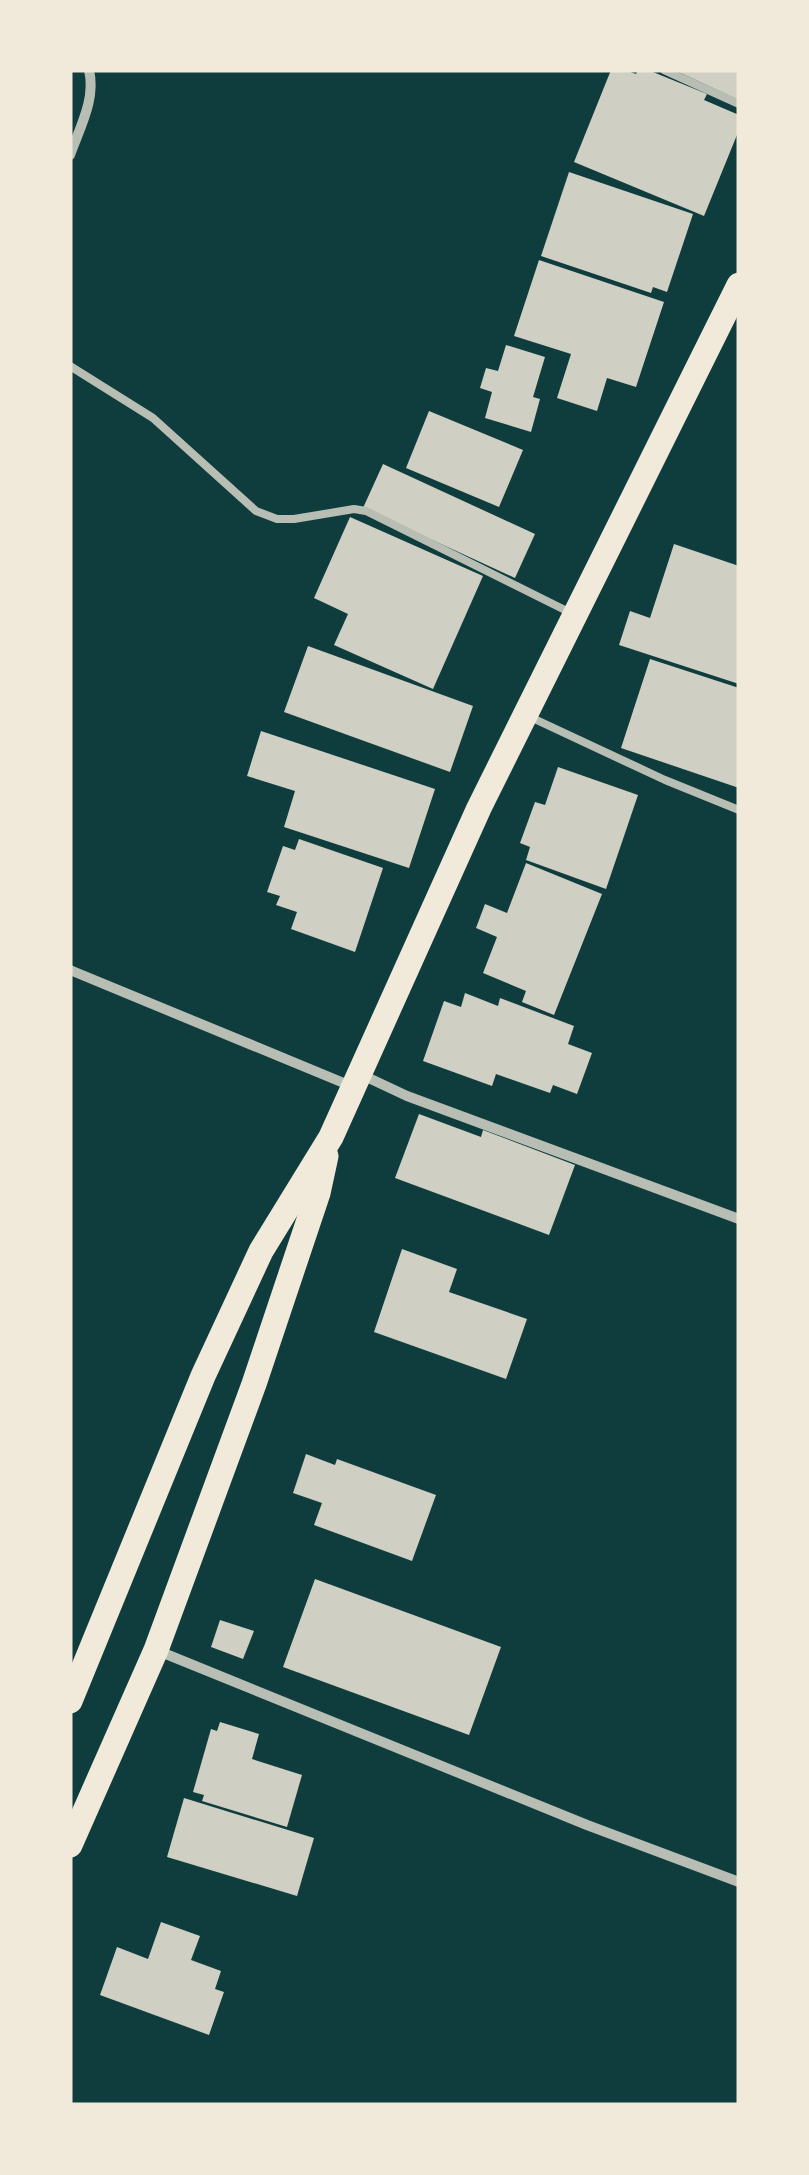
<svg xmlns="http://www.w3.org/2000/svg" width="809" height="2175" font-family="Rubik,sans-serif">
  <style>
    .building { fill: #cfcfc3 }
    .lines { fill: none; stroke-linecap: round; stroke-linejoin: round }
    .service { stroke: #b8beb3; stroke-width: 8 }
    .minor { stroke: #b8beb3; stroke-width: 10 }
    .primary { stroke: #f1e9da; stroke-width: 25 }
  </style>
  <rect width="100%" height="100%" fill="#0f3d3e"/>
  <g class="building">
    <path d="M611,70H625L636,74L638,70H648L707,94L704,100L739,115V130L704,216L574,162Z"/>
    <path d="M674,70H739V100Z"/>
    <path d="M569,172L693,214L667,292L653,287L651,293L541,256Z"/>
    <path d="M539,260L664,302L636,387L607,378L597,411L557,398L571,354L514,336Z"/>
    <path d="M506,345L545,357L533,397L540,399L531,432L485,418L492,392L480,388L486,368L498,371Z"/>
    <path d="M429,411L523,450L499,507L406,468Z"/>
    <path d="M383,464L535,534L515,578L363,508Z"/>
    <path d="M350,517L483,576L433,689L334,645L348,614L314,598Z"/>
    <path d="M674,544L739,566V684L619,645L630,611L650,618Z"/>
    <path d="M308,646L473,706L450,772L284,712Z"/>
    <path d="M650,659L739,688V788L621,748Z"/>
    <path d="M261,731L435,789L409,868L284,827L295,791L247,776Z"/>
    <path d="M558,767L638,795L606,889L526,860L530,847L520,843L535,802L545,805Z"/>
    <path d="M299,839L383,868L355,952L291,929L297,912L276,905L280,896L267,892L283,846L295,850Z"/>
    <path d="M526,863L602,894L554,1015L522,1002L526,991L483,973L497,937L476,928L485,904L507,913Z"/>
    <path d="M465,993L498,1006L500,998L574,1026L568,1044L592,1053L577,1094L553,1085L550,1093L496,1074L492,1086L423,1061L444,1001L461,1007Z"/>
    <path d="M419,1114L481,1137L483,1130L575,1165L549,1235L395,1178Z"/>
    <path d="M402,1249L457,1269L449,1292L527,1319L506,1379L374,1332Z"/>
    <path d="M306,1454L335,1465L337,1459L436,1495L412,1561L314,1525L322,1503L293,1493Z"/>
    <path d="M315,1579L501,1647L469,1735L283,1667Z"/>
    <path d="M220,1620L254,1631L243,1659L211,1647Z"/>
    <path d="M220,1722L259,1734L252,1759L302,1775L287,1827L202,1801L204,1795L193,1792L211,1729L217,1731Z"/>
    <path d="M184,1798L314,1838L297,1896L167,1857Z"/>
    <path d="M161,1922L200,1936L191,1960L221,1971L215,1989L224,1992L209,2035L100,1995L117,1947L148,1959Z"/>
  </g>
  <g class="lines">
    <g class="service">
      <path d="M664,70L739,104"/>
      <path d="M70,366L153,418L256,511L277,519H294L354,509L366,511L571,613"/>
      <path d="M528,716L665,780L739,810"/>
    </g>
    <g class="minor">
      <path d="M70,155C80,127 96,99 89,70"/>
      <path d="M70,970L351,1086"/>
      <path d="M358,1073L407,1096L739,1219"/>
      <path d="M156,1650L587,1825L739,1882"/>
    </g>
    <g class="primary">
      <path d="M70,1701L203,1376L261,1251L331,1137L479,808L739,285"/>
      <path d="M70,1845L156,1650L254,1384L318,1193L326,1156"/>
    </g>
  </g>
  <rect width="809" height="2175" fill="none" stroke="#f1e9da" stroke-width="145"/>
</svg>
